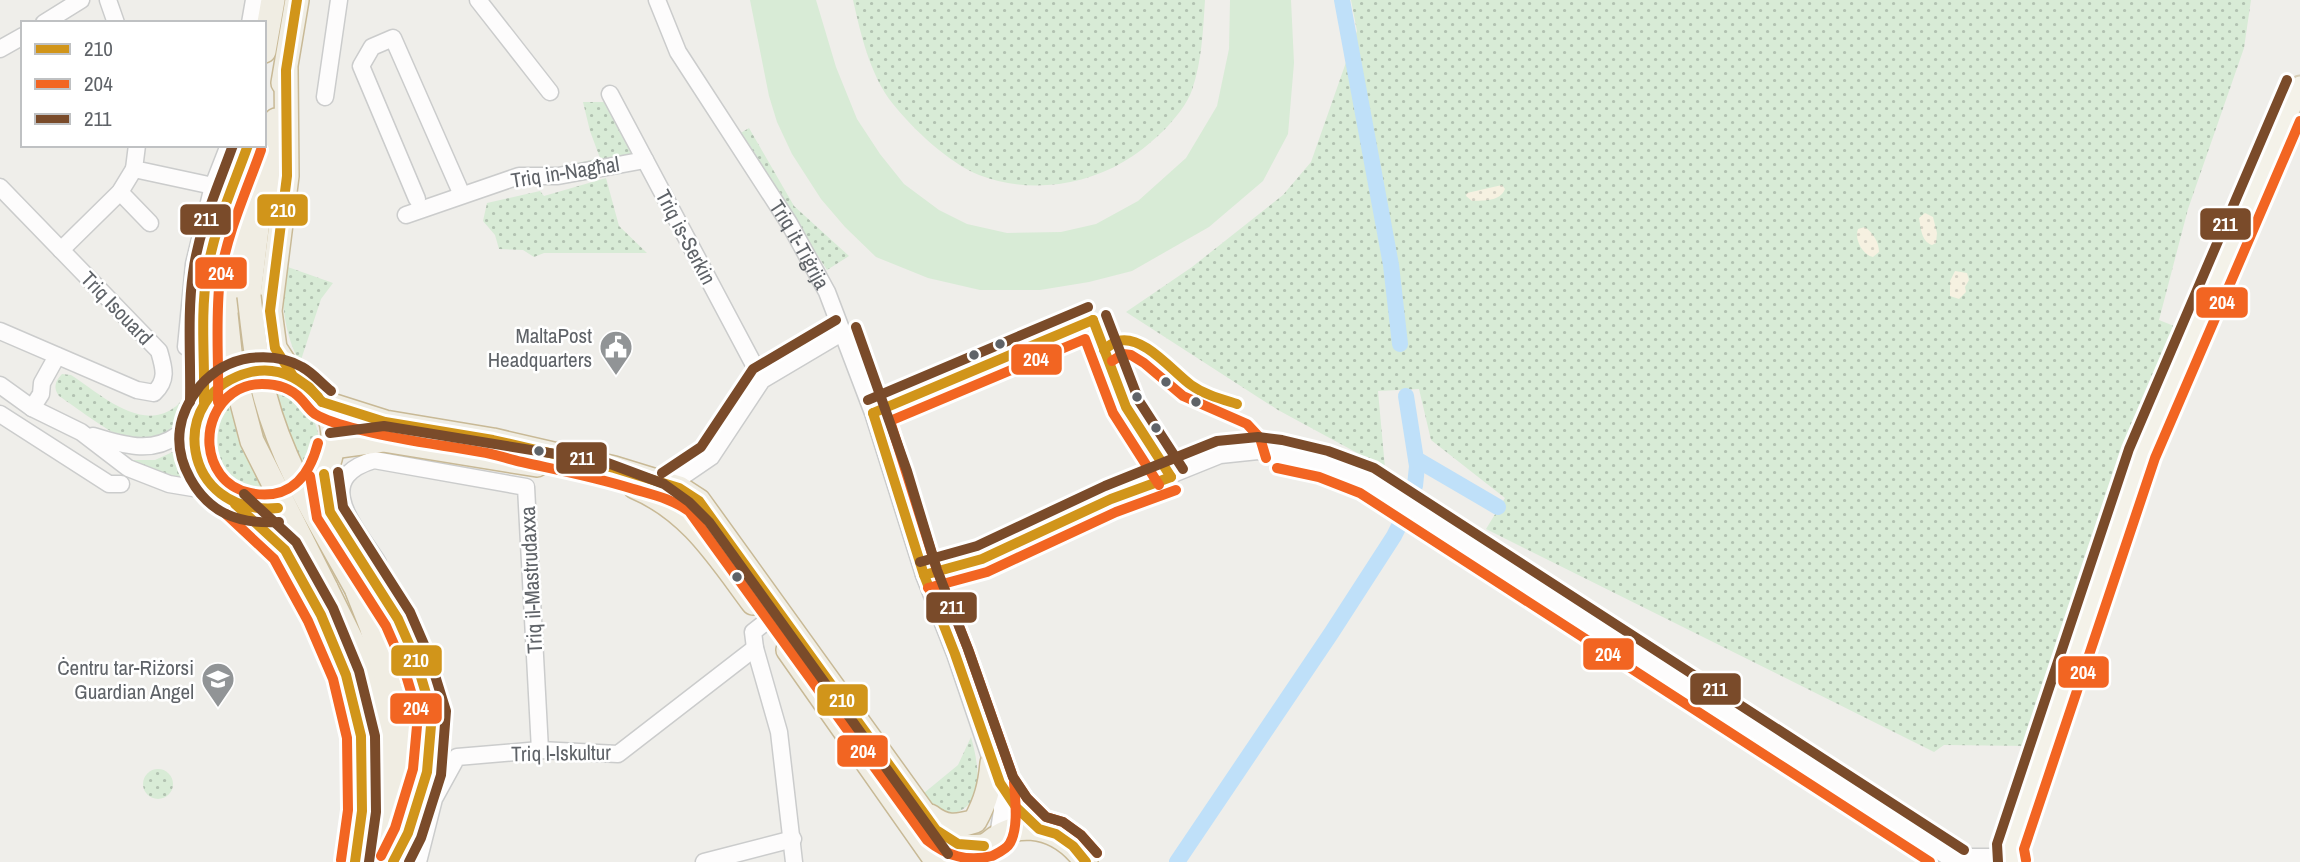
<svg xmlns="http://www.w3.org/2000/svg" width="2300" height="862" font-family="'Archivo Narrow',sans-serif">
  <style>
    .grass { fill: url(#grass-dots) }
    .sand { fill: url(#sand-dots) }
    .park { fill: #d8ebd6 }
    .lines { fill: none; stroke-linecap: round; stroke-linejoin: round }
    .canal { stroke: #bfe0f9; stroke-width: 16 }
    .minor-casing { stroke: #cbcccc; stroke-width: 19 }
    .major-casing { stroke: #d7ceb8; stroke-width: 23 }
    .highway-casing { stroke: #c8b996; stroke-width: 26 }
    .minor { stroke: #fdfcfc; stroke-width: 16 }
    .major { stroke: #f4f2e9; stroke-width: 19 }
    .highway { stroke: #f0ede3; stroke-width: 23 }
    .highway-bridge-casing { stroke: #c8b996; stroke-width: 26; stroke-linecap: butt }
    .highway-bridge { stroke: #f0ede3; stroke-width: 23 }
    .bus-1-casing { stroke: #fff; stroke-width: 16 }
    .bus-2-casing { stroke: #fff; stroke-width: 16 }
    .bus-3-casing { stroke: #fff; stroke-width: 16 }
    .bus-1 { stroke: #d1951a; stroke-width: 10 }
    .bus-2 { stroke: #f26522; stroke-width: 10 }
    .bus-3 { stroke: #7a4b2a; stroke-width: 10 }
    .bus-dot { fill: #5f6368; stroke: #fff; stroke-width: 2.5 }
    .labels { text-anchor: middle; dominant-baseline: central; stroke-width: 5; stroke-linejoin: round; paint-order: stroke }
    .street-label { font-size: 21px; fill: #5f6368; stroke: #fff }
    .poi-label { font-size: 21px; fill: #5f6368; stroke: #fff; text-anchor: end }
    .line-badge { stroke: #fff; stroke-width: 2.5 }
    .badge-label { font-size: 19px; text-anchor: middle; font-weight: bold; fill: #fff }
  </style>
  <defs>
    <pattern id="grass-dots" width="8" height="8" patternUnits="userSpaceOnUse" patternTransform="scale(1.75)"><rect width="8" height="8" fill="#d8ebd6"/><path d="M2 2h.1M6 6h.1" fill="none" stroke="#b2c2b1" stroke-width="1.8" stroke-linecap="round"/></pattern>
    <pattern id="sand-dots" width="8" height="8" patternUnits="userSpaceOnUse" patternTransform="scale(1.75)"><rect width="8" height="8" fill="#f6f1e1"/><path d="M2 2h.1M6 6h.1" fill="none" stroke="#d5d1c4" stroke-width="1.8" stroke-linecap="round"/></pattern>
  </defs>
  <rect width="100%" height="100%" fill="#efeeea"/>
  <g class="grass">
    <path d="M853,0H1205C1203,30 1202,61 1192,90C1183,116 1147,149 1123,162C1081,187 1025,193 979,175C949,163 913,129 893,104C870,75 861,35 853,0Z"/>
    <path d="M1351,0H2251L2244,48L2188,209L2159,320L2179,328L2129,442L2029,746L1944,745L1934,752L1486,529L1505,498L1431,440L1419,389L1378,391L1385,468L1278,410L1126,312L1192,267L1283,195L1311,162L1357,31Z"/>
    <path d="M583,102H605L632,155L568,170L563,166L600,158L590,131Z"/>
    <path d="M749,128L794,206L849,256L827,270L739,134Z"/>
    <path d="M606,178L619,226L647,253H544L534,257L523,250L499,249L495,235L483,221L487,203L540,191L544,196Z"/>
    <path d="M285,266L333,283L321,299L300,363C284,334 280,298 285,266Z"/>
    <path d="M62,374L71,375C99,393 139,431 172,409C184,402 187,391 188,377H191C185,416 169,452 122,437C107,431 74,406 59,396C53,388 55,381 62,374Z"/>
    <circle cx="263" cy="444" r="56"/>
    <path d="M177,450L183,481L130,460H155Z"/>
    <path d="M971,737C980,769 987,814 940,815L924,793L958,765Z"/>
    <circle cx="158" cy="784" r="15"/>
  </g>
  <g class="sand">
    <path d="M1502,185L1505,189C1500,202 1484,200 1472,201L1466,196L1467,193Z"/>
    <path d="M1925,213L1933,217L1937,233L1936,243L1932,245C1921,241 1921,228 1919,218Z"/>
    <path d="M1865,227C1873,233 1879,242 1879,252L1873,257C1863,255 1854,240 1858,229Z"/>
    <path d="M1955,271L1967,273L1969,280L1965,287L1966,292L1959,299L1950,296V281Z"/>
  </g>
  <path class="park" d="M750,0H816L836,67L857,119L880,154L904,184L939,210L967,224L1007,233L1061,232L1096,224L1138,201L1186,158L1217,106L1229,49L1230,0H1291L1294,63L1288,134L1263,181L1209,227L1132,271L1089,282L1040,290H980L928,278L876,257L845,227L821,199L792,154L777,122L769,96Z"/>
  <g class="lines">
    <g class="canal">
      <path d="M1342,0L1391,265L1400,344"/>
      <path d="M1406,396L1417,466L1415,486"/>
      <path d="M1416,459L1498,507"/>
      <path d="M1177,862L1332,632L1394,536L1403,518"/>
    </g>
    <defs>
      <g id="minor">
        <path d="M108,0L116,23"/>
        <path d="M478,0L550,92"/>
        <path id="s1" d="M657,0L678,52L789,223L827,292L873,413L924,575L955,654L992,763L1000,783L1016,807L1039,829"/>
        <path d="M44,23L81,0"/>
        <path d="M250,23L254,0"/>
        <path d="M0,49L23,36"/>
        <path d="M610,94L762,380"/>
        <path d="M325,97L339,0"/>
        <path d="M137,145L134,169L213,186"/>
        <path d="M0,187L159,351C164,368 168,380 154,393L137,390L0,331"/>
        <path d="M120,192L150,223"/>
        <path d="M417,199L361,66L372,47L393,38L462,195"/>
        <path d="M406,215L519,176H558L645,160"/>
        <path d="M61,250L120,192L134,169"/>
        <path d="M186,347L194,264L213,186L229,145"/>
        <path d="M0,385L32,408L81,432L128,468L169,484L217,492"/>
        <path d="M32,408L41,394L42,383L57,356"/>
        <path d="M0,414L109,484H121"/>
        <path d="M93,436C122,444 150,455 178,435C185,430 191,422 197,416"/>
        <path d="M670,485L711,457L762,380L843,332"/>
        <path d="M378,563C356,528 310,479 374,460L526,487L540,750"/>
        <path d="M924,575L982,559L1111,499L1220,455L1258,451L1280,454L1323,464L1366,480L1956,862"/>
        <path d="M767,621L753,632L755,648L779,732L794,862"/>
        <path d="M998,836L1002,811L1000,785"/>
        <path d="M1948,857H1994L2010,848"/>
        <path d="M418,862L434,799L457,757L540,750L618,754L755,648"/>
        <path d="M704,862L793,839"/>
      </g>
      <path id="major" d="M2012,862L2010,848L2142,453L2300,86"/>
      <g id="highway">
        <path d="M264,51L273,0"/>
        <path d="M286,70L287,176L270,311L275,348L293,376"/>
        <path d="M283,83L297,0"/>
        <path d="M249,296L259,212L276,120"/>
        <path d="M226,314L244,180"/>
        <circle cx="263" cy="439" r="70"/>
        <path d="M204,402C206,353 200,305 210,257C217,219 234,183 248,146"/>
        <path d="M322,402L385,422L493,440L614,468L679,488L699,501L936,830C954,844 961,848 984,846"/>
        <path d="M332,447L383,440L537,465"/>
        <path d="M324,474L330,512L398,619L416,660L432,714L427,772L408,833L394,858"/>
        <path d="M635,487C690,510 718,556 753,603"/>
        <path d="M236,504L285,550L321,615L346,675L361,736L362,811L355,862"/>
        <path d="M326,588L366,669L382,735L381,820L360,856"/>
        <path d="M356,588L371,626L398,715L401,763L395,844"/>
        <path d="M788,650L937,862"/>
        <path d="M930,816C945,828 956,827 975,821C986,801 990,785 992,763"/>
        <path d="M976,857C1008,814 1056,822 1086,862"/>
      </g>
    </defs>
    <use href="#minor" class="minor-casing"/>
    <use href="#major" class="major-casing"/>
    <use href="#highway" class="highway-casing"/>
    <use href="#minor" class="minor"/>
    <use href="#major" class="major"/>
    <use href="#highway" class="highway"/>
    <defs>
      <g id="highway-bridge">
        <path d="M249,296C253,329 256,363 265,396C283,465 322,526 356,588"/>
        <path d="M226,314L231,361L252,441L326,588"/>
      </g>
    </defs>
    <use href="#highway-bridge" class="highway-bridge-casing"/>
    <use href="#highway-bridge" class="highway-bridge"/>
    <defs>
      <g id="bus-1">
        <path d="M297,0L286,70L287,176L270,311L275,348L293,376L309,387L322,402"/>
        <path d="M1093,320L1126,407L1171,477"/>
        <path d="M1104,350C1108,347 1113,342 1118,341C1143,334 1173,372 1191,385C1205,395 1221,399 1237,404"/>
        <path d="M204,402C205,359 200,315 207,273C214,228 233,187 248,145"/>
        <path d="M322,402L385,422L493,440L614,468L679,488L699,501L936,830L958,844L984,846"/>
        <path d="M873,413L924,575L955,654L1000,783L1016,807L1039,829L1056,834L1073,846L1086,862"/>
        <path d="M873,413L1093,320"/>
        <path d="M324,474L330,512L398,619L416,660L432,714L427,772L408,833L393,862"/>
        <path d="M235,504L285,550L321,615L346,675L361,736L362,811L355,862"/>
        <path d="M278,508C181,517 164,393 251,372C278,366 300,378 318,397"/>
        <path d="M924,575L982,559L1111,499L1171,477"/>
      </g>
      <g id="bus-2">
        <path d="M1112,361L1123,354L1131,355L1144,363L1183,396L1247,424L1260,438L1266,458"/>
        <path d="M218,402C219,361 215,319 220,278C227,233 246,192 261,150"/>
        <path d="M318,443C309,478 288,501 250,493C237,490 227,484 220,474C195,439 216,384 262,384C276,384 291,388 301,399C306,404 309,410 315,414C330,423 349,427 365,431C404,441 442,445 481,452C495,454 508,459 522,462C558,470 595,477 630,488C653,495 670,498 689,511L927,840C947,856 967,862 992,856C998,853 1007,849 1010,843C1019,827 1015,799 1014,782"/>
        <path d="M1277,468L1319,477L1360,493L1930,862"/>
        <path d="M310,476L317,518L386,626L403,665L418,715L413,769L395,828L381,856"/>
        <path d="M226,514L274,559L308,621L333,679L347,738L348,810L341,860"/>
        <path d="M928,588L987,572L1116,512L1176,490"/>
        <path d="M1097,853L1081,835L1063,822L1046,817L1027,798L1013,777L968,649L937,570L890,421L1085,339L1113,413L1159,485"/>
        <path d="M2026,860L2024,849L2155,458L2300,121"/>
      </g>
      <g id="bus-3">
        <path d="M1106,315L1139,401L1183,469"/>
        <path d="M856,327L907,471L937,570L968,649L1013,777L1027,798L1046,817L1063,822L1081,835L1097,853"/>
        <path d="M868,400L1088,307"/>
        <path d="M190,402C191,359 187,315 193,273C199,228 218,187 233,145"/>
        <path d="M330,433L384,426L605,462L664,484L689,502L709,522L948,854"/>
        <path d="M338,472L343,507L410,612L429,656L446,711L441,775L421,838L409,862"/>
        <path d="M662,473L701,447L753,369L836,320"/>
        <path d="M244,494L296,542L333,608L359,671L375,736L376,812L369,862"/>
        <path d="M279,522C261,523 243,522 226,514C197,500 175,462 180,429C182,413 190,399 200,386C213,371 230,361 250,358C267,356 287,358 302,367C313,373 322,384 331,391"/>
        <path d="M920,562L977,546L1105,486L1217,441L1258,437L1282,440L1328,451L1374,468L1964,850"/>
        <path d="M1998,862L1997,844L2129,449L2287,80"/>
      </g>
    </defs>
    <use href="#bus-1" class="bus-1-casing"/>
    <use href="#bus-2" class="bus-2-casing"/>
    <use href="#bus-3" class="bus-3-casing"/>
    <use href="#bus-1" class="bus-1"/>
    <use href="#bus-2" class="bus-2"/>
    <use href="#bus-3" class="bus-3"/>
  </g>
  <defs>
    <symbol id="civic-pin" viewBox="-11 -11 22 30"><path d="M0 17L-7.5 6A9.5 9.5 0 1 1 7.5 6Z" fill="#919496" stroke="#fff"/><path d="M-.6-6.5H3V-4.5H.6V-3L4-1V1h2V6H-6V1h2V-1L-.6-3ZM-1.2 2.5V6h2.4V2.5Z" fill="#fff"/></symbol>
    <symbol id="school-pin" viewBox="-11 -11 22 30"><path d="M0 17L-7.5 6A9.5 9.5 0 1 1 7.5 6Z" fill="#919496" stroke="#fff"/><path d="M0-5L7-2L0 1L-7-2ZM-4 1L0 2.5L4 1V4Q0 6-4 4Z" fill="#fff"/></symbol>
  </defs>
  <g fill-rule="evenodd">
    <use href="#civic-pin" x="597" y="328" width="38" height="52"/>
    <use href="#school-pin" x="199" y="660" width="38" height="52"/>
  </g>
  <g class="bus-dot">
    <circle cx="1000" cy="344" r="6"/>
    <circle cx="974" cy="355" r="6"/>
    <circle cx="1166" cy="382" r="6"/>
    <circle cx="1137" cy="397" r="6"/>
    <circle cx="1196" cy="402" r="6"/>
    <circle cx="1156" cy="428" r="6"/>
    <circle cx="539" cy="451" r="6"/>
    <circle cx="737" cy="577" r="6"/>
  </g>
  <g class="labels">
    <g class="street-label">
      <text transform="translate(565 172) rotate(-9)">Triq in-Nagħal</text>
      <text transform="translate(686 237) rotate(62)">Triq is-Serkin</text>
      <text stroke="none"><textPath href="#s1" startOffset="284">Triq it-Tiġrija</textPath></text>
      <text transform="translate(117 308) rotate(46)">Triq Isouard</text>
      <text transform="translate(531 580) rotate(-93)">Triq il-Mastrudaxxa</text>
      <text transform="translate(561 753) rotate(-1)">Triq l-Iskultur</text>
    </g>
    <g class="poi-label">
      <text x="592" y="335">MaltaPost<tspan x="592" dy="24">Headquarters</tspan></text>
      <text x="194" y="667">Ċentru tar-Riżorsi<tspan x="194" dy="24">Guardian Angel</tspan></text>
    </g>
  </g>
  <g class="line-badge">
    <rect x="256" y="193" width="53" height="34" rx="7" fill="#d1951a"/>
    <rect x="179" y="203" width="53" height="33" rx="7" fill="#7a4b2a"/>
    <rect x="2199" y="207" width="53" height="34" rx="7" fill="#7a4b2a"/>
    <rect x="194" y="256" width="54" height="34" rx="7" fill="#f26522"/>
    <rect x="2195" y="286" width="54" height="33" rx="7" fill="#f26522"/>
    <rect x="1010" y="343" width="53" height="33" rx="7" fill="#f26522"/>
    <rect x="555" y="441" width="53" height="34" rx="7" fill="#7a4b2a"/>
    <rect x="925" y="591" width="53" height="33" rx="7" fill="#7a4b2a"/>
    <rect x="1582" y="637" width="53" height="34" rx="7" fill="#f26522"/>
    <rect x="390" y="644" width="53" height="33" rx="7" fill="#d1951a"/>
    <rect x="2057" y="655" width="53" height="34" rx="7" fill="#f26522"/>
    <rect x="1689" y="672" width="53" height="34" rx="7" fill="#7a4b2a"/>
    <rect x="816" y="683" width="53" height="34" rx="7" fill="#d1951a"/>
    <rect x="389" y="692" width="54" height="33" rx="7" fill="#f26522"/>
    <rect x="836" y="734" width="53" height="34" rx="7" fill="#f26522"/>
  </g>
  <g class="badge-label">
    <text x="283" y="217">210</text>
    <text x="206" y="226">211</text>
    <text x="2225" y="231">211</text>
    <text x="221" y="280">204</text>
    <text x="2222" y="309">204</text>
    <text x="1036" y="366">204</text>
    <text x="582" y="465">211</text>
    <text x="952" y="614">211</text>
    <text x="1608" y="661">204</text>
    <text x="416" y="667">210</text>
    <text x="2083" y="679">204</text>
    <text x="1715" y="696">211</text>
    <text x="842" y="707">210</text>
    <text x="416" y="715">204</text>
    <text x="863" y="758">204</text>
  </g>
  <rect x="21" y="21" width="245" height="126" fill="#ffffff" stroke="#bfc1c3" stroke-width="2"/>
  <rect x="35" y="44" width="35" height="10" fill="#d1951a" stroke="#bfc1c3" stroke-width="2"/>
  <text x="84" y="56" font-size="21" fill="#5f6368">210</text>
  <rect x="35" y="79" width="35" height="10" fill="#f26522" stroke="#bfc1c3" stroke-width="2"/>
  <text x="84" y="91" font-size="21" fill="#5f6368">204</text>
  <rect x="35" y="114" width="35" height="10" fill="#7a4b2a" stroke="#bfc1c3" stroke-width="2"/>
  <text x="84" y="126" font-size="21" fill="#5f6368">211</text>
</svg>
